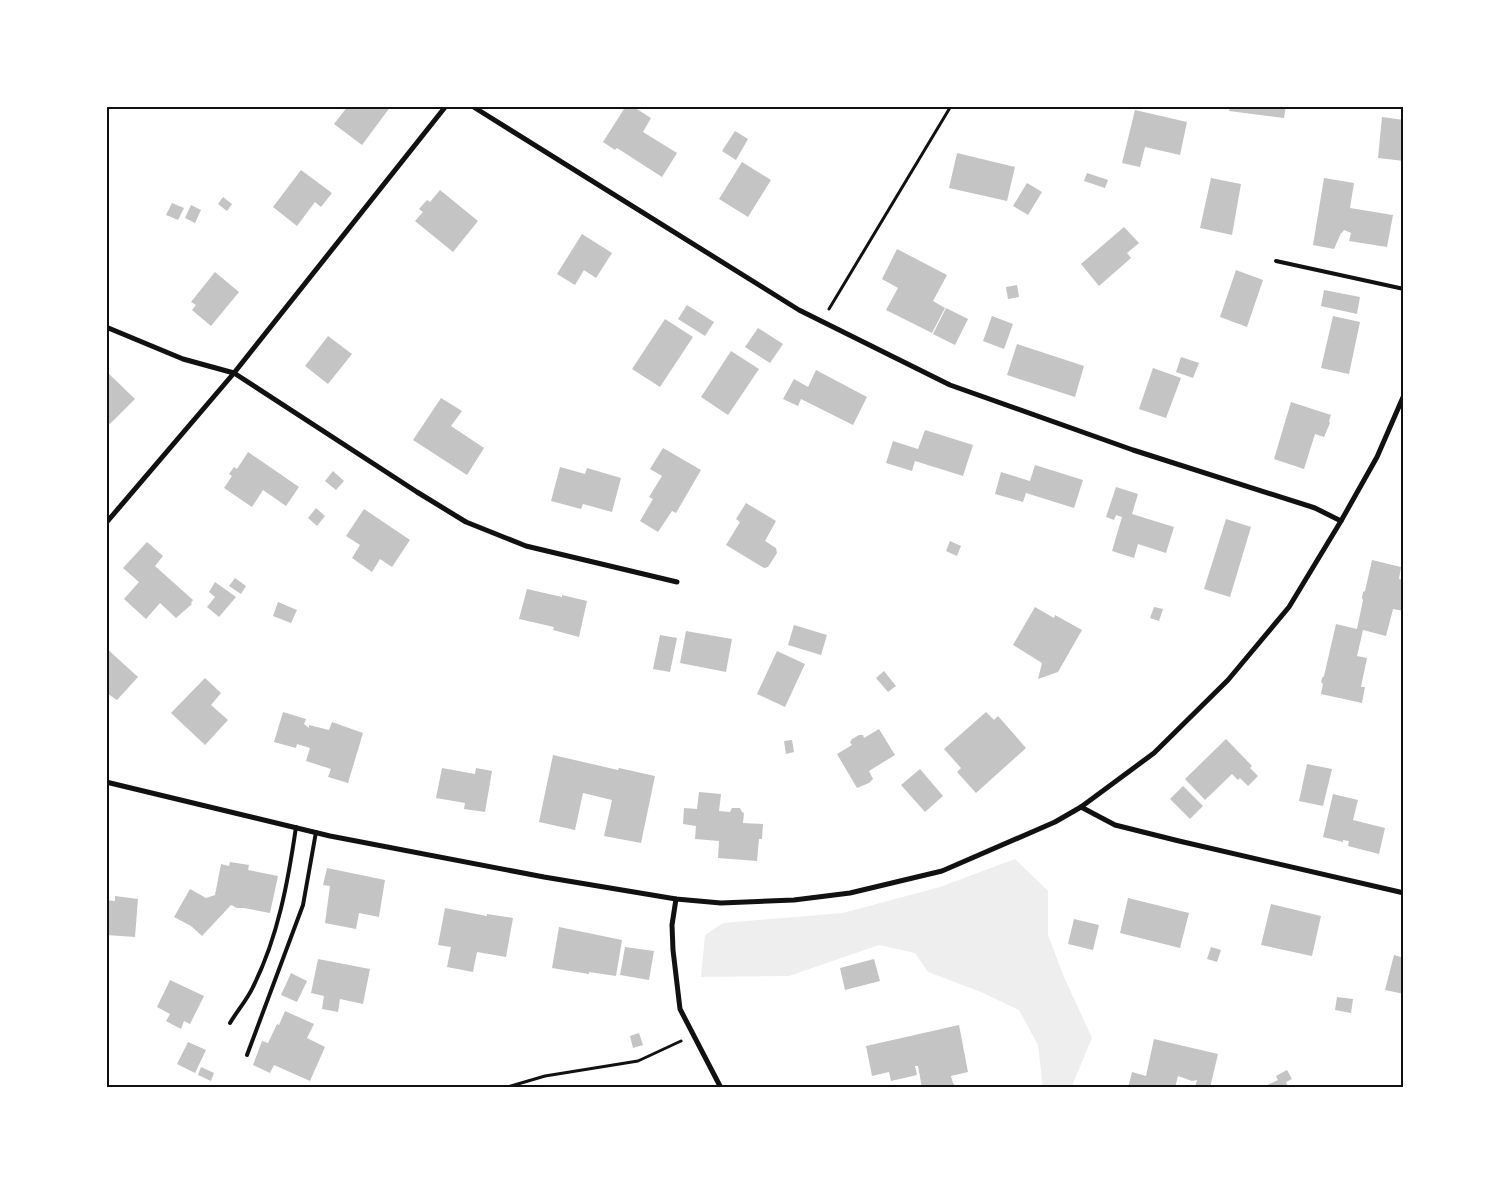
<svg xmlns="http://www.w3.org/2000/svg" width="1510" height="1194" font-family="'Public Sans',sans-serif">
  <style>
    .green { fill: #eee }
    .building { fill: #c4c4c4 }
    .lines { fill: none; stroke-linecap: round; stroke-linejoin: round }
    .path { stroke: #111; stroke-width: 3 }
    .service { stroke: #111; stroke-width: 4 }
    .minor { stroke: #111; stroke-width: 5 }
    .neatline { fill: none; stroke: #111; stroke-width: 2 }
  </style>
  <rect width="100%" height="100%" fill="#fff"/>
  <path class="green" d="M1015,859L1048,891V935L1064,977L1092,1038L1071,1088H1043L1038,1045L1019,1010L981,992L928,972L915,953L879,945L789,976L701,977L705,935L723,923L843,913L940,887Z"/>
  <g class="building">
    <path d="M348,106H391L362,145L334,124Z"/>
    <path d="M626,106H632L651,118L643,132L677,153L662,177L617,148L615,150L603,142Z"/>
    <path d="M1230,106H1286L1284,118L1229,111Z"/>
    <path d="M1135,110L1187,122L1180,155L1145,147L1140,167L1122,163Z"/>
    <path d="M1382,117L1404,120V161L1378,158Z"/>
    <path d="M735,131L748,139L736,160L722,151Z"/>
    <path d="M957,153L1015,167L1007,201L949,188Z"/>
    <path d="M742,162L771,180L748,217L719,199Z"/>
    <path d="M301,170L332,193L321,207L315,202L297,226L273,207Z"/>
    <path d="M1087,173L1108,180L1105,188L1084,181Z"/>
    <path d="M1211,178L1241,184L1232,235L1200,228Z"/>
    <path d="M1324,178L1354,183L1350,208L1393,215L1387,247L1349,241L1351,233L1344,230L1342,233H1341L1334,249L1313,245Z"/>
    <path d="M1027,183L1042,192L1028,215L1013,206Z"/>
    <path d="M440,190L478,221L453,252L415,221L423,212L419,209L427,200L430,202Z"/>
    <path d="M223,197L232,204L227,211L218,204Z"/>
    <path d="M172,203L184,208L178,220L166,215Z"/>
    <path d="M191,205L201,210L195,223L185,218Z"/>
    <path d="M1124,227L1139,243L1127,253L1131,258L1099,286L1081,264Z"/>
    <path d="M582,234L612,253L596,278L584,270L575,285L557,274Z"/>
    <path d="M897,249L947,275L933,301L945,308L932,333L886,310L898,288L882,279Z"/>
    <path d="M1236,270L1263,280L1247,327L1220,317Z"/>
    <path d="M215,272L239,292L211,326L192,310L196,305L191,302Z"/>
    <path d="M1017,285L1019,297L1008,299L1006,287Z"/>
    <path d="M1324,290L1360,297L1357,314L1321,306Z"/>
    <path d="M687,305L714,322L705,336L678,319Z"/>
    <path d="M946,308L968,319L955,345L933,334Z"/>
    <path d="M992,316L1013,324L1004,349L983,341Z"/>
    <path d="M1333,316L1360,322L1349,374L1321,368Z"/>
    <path d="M665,319L693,337L660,387L632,369Z"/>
    <path d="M758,328L783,344L770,363L745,347Z"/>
    <path d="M328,336L352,354L328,384L305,366Z"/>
    <path d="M1017,344L1084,366L1075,397L1007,375Z"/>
    <path d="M731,351L759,369L728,415L701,397Z"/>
    <path d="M1181,357L1199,363L1193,378L1176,372Z"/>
    <path d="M1153,368L1181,378L1166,418L1139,409Z"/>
    <path d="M816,370L867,397L853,425L801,399L798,406L783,399L794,379L808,387Z"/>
    <path d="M106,371L135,399L110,424L106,421Z"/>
    <path d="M441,398L462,411L451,426L484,448L467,475L413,440Z"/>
    <path d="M1291,402L1331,415L1329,421L1330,423L1324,437L1315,434L1304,469L1274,459Z"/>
    <path d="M925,430L973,445L963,476L915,461L912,471L886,463L893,441L918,449Z"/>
    <path d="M663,448L701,470L676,513L672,511L658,532L640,521L653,499L649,497L662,476L650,469Z"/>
    <path d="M248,452L299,487L286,506L263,490L252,507L224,488L232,476L229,474L234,467L237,469Z"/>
    <path d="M1035,465L1083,480L1074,508L1026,493L1023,502L995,494L1001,472L1030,481Z"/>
    <path d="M560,467L585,474L587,468L621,478L612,512L583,504L581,509L551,501Z"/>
    <path d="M333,471L344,481L336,490L325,481Z"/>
    <path d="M1116,487L1138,494L1132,514L1174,527L1166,553L1138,544L1134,558L1112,551L1122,517L1116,515L1114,520L1106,517Z"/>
    <path d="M746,503L776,521L765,541L776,548L777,553L768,567L764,568L726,545L740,522L736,519Z"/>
    <path d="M316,508L325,516L317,526L308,518Z"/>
    <path d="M364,509L410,540L392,567L380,559L372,572L352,558L360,545L346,536Z"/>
    <path d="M1226,519L1251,527L1230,597L1204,589Z"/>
    <path d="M950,541L961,546L957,556L946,551Z"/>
    <path d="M147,542L163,556L155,566L193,600L191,603L192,604L176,618L160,603L146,619L124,599L139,582L123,568Z"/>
    <path d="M1372,560L1401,567L1399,579L1404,580L1401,595L1404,596V611L1393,609L1386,636L1363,630L1357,656L1367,658L1361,687H1365L1362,703L1321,694L1323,684L1321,682L1322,678L1324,676L1336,624L1357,629L1363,600L1362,598L1363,592L1365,591Z"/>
    <path d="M235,578L246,586L241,594L229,586Z"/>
    <path d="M215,582L236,597L219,617L207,607L215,597L209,592Z"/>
    <path d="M527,589L562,597V595L587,601L579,637L553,630L554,627L519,619Z"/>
    <path d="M278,602L297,610L291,623L273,616Z"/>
    <path d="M1035,607L1054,618L1055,615L1082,630L1058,672L1038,679L1042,663L1013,645Z"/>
    <path d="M1154,607L1163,609L1159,621L1150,618Z"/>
    <path d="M794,625L827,635L821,655L788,645Z"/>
    <path d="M686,631L732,639L726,672L680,663Z"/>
    <path d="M660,635L677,638L670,672L653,669Z"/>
    <path d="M106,648L138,677L117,700L108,694L106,690Z"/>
    <path d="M777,651L805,664L785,707L757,694Z"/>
    <path d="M884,671L896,686L888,692L876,678Z"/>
    <path d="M205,678L221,693L211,705L228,720L205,745L171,713Z"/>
    <path d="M283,712L306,719L304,724L309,728V725L329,730L332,722L363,733L348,783L328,777L331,769L306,761L310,748L297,744L296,748L274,742Z"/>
    <path d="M986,712L994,720L998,716L1026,748L976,793L957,772L961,768L944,749Z"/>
    <path d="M879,729L895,755L869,771L873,779L869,783L857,788L837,754L852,745L850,742L852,739L859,735H863L864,738Z"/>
    <path d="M1226,739L1252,766L1250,768L1258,776L1248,786L1240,778L1238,780L1232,774L1205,800L1185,779Z"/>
    <path d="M792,740L794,752L786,754L784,741Z"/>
    <path d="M553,755L618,770L619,768L655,776L641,843L604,836L612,800L583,793L575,830L539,822Z"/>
    <path d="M1307,764L1332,769L1323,806L1299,801Z"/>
    <path d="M442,768L475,774L476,768L492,771L485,812L464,809L465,803L436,798Z"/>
    <path d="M920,769L943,796L925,812L901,785Z"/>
    <path d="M1183,786L1203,806L1190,819L1170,799Z"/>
    <path d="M699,792L721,794L719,811L730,812L732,808H740L742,812L744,813L743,823L763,824L762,839H759L757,861L718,858L719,841L695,839L696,826L683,824L684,808L697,809Z"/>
    <path d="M1333,794L1358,800L1353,820L1385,828L1379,854L1348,846L1349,841L1343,840V842L1323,837Z"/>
    <path d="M230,862L249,865L248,870L278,876L270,913L244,908H237L231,905L202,936L191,926L174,917L190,889L206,898L215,895L221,864L229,866Z"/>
    <path d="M327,868L385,880L379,917L359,913L356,929L325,923L330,886L323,885Z"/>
    <path d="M115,896L138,899L135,937L106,935V900L115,901Z"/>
    <path d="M1128,898L1189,913L1180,948L1120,933Z"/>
    <path d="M1271,904L1321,916L1312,956L1261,945Z"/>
    <path d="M445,908L487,916V914L513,918L506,957L477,952L473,972L447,967L451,947L438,945Z"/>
    <path d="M1074,919L1099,925L1093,950L1068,944Z"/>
    <path d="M559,927L622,940L616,976L589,972V974L552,968Z"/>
    <path d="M625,947L654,951L649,980L620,975Z"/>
    <path d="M1211,947L1221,950L1217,962L1207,959Z"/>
    <path d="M1394,955L1404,958V994L1385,990Z"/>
    <path d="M318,959L370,969L363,1004L340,999L338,1012L322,1009L324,996L311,993Z"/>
    <path d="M874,959L880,981L845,990L840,968Z"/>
    <path d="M291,973L307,981L297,1002L281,995Z"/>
    <path d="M170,980L204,996L190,1024L184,1021L181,1029L166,1021L170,1014L157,1007Z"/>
    <path d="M1337,997L1353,999L1351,1013L1335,1010Z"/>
    <path d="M285,1011L314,1024L307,1038L325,1047L310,1081L274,1065L270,1073L253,1065L262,1041L268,1043L277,1024L279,1025Z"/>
    <path d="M959,1025L968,1072L951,1076L953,1083L957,1088H922L918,1066H915L917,1075L891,1081L889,1072L872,1076L866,1046Z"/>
    <path d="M639,1033L643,1045L633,1048L630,1036Z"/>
    <path d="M1154,1039L1218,1054L1210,1088H1195L1197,1080L1192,1081L1178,1076L1175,1088H1128L1132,1072L1146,1076Z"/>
    <path d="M188,1042L206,1050L195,1073L177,1064Z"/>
    <path d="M201,1067L214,1073L211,1081L198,1075Z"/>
    <path d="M1287,1070L1292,1079L1286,1082L1288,1088H1261L1278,1080L1276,1076Z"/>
  </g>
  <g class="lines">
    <g class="path">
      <path d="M829,309L951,106"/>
      <path d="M504,1088L545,1076L638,1061L681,1041"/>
    </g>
    <g class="service">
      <path d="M1276,261L1404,289"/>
      <path d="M230,1023C237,1011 247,1000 253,987C278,937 288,882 296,827"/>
      <path d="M247,1055L303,905L316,832"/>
    </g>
    <g class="minor">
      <path d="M472,106L799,310L950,385L1133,450L1315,508L1341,521"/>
      <path d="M106,327L183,359L234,373L417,492L466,522L526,546L677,582"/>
      <path d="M106,523L234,373L446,106"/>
      <path d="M106,782L330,836L544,877L676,899L721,903L794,900L850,893L942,871L1055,822L1081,807L1154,753L1228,680L1289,607L1341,521L1377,457L1404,395"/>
      <path d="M1081,807L1115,825L1179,841L1404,893"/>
      <path d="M676,899L672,925L673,950L680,1009L721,1088"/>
    </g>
  </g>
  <rect width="1510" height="1194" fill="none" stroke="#ffffff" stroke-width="215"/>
  <rect x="108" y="108" width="1294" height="978" class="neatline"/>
</svg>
